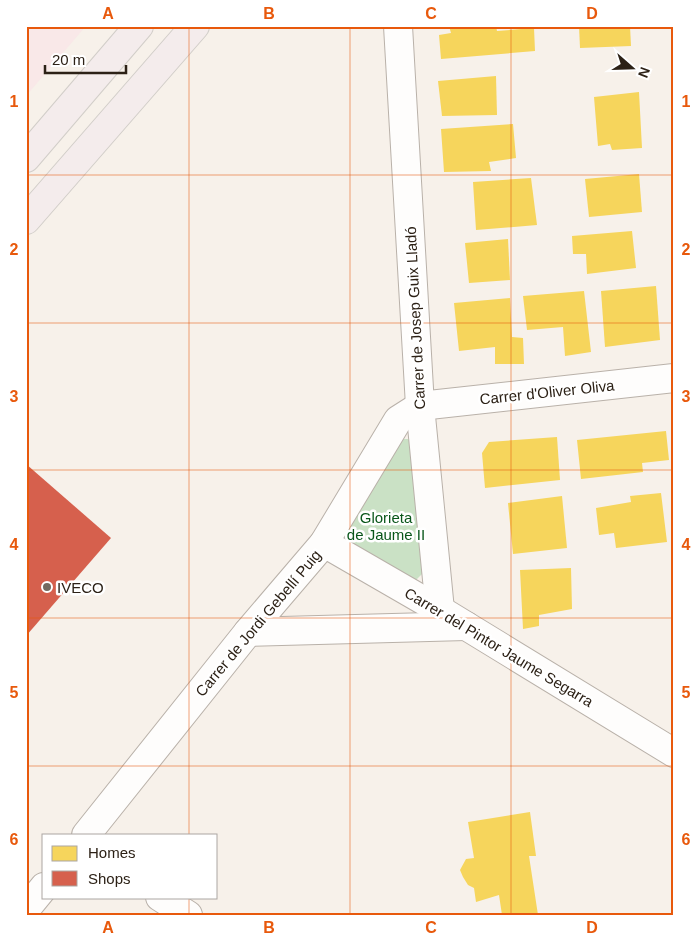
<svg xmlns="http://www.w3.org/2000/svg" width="700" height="941" font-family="Arial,sans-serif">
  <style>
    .industrial { fill: #f9e8e8 }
    .green { fill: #cae1c5 }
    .homes { fill: #f6d55c }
    .shops { fill: #d6604d }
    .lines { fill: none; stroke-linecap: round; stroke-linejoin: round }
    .minor-casing { stroke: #b9b1a9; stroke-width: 30 }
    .major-casing { stroke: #d2cec9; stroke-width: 30 }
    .minor { stroke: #fefdfc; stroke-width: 28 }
    .major { stroke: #f4ecec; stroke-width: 28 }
    .grid { fill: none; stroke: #e8590c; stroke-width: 1; stroke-opacity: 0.55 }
    .poi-dot { fill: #736a60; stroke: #fff; stroke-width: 2 }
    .labels { text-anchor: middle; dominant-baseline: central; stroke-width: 5; stroke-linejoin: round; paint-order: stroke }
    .street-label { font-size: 15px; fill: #2c2116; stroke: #fff }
    .park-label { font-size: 15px; fill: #09561a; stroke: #fff }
    .poi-label { font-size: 15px; fill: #2c2116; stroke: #fff; text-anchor: start }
    .neatline { fill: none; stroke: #e8590c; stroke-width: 2 }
    .grid-label { font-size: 16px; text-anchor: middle; font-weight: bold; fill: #e8590c }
  </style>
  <rect width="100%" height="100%" fill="#f7f1ea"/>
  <path class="industrial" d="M26,26H86L26,96Z"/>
  <path class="green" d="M403,439H408L412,443L423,573L415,581L353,546L346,540L345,530L398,442Z"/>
  <g class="homes">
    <path d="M449,26H496L497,31L534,28L535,51L441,59L439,35L451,33Z"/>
    <path d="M579,26H630L631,46L580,48Z"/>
    <path d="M496,76L497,115L442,116L438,81Z"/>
    <path d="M639,92L642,148L612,150L610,144L598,146L594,97Z"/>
    <path d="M513,124L516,158L489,162L491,171L444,172L441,129Z"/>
    <path d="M639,174L642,212L589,217L585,179Z"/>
    <path d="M531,178L537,225L476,230L473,182Z"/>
    <path d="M632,231L636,268L587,274L586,254H573L572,236Z"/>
    <path d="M508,239L510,280L469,283L465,243Z"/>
    <path d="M656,286L660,340L605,347L601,291Z"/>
    <path d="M584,291L591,352L565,356L563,327L527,330L523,296Z"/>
    <path d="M510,298L512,337L523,338L524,364H495V347L459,351L454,303Z"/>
    <path d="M666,431L669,460L642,463L643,472L581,479L577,440Z"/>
    <path d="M557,437L560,480L485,488L482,453L489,442Z"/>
    <path d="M661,493L667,542L616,548L614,533L599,535L596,508L631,502L630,496Z"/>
    <path d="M562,496L567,548L513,554L508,503Z"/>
    <path d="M571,568L572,609L539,615V626L523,629L520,570Z"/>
    <path d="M530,812L536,856H529L538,915H502L499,895L476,902L474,888L468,885L463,877L460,870L466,859L474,858L468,822Z"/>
  </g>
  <path class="shops" d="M26,464L111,538L26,636Z"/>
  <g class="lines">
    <defs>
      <g id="minor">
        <path d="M398,26L420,406L440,610"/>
        <path d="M324,543L440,610L674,753"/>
        <path d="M248,632L466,626"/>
        <path d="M86,835L248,632L324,543L398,420L420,406L674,378"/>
        <path d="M160,897L188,915"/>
        <path d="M26,909L44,887"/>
      </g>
      <g id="major">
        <path d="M26,158L139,26"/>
        <path d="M26,220L195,26"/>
      </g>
    </defs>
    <use href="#minor" class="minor-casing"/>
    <use href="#major" class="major-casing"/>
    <use href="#minor" class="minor"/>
    <use href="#major" class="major"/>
  </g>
  <path class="grid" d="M189,26V835M350,26V915M511,26V915M26,175H674M26,323H674M26,470H674M26,618H674M26,766H674M189,897V915"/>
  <circle class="poi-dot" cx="47" cy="587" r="5"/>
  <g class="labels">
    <g class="street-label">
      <text transform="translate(415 318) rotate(-93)">Carrer de Josep Guix Lladó</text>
      <text transform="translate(547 392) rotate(-6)">Carrer d'Oliver Oliva</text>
      <text transform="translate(258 623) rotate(-50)">Carrer de Jordi Gebellí Puig</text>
      <text transform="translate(499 647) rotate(31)">Carrer del Pintor Jaume Segarra</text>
    </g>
    <g class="park-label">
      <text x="386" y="517">Glorieta<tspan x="386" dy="17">de Jaume II</tspan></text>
    </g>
    <g class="poi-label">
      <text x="57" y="587">IVECO</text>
    </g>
  </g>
  <rect width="700" height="941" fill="none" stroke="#ffffff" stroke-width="55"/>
  <rect x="42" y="834" width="175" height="65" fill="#ffffff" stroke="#aba6a2"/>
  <rect x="52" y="846" width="25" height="15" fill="#f6d55c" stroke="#aba6a2"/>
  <text x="88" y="858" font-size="15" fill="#2c2116">Homes</text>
  <rect x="52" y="871" width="25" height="15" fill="#d6604d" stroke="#aba6a2"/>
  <text x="88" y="884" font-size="15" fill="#2c2116">Shops</text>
  <g transform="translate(632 68) rotate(110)" stroke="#ffffff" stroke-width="4" paint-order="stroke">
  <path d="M0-4L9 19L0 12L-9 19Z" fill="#2c2116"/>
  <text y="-8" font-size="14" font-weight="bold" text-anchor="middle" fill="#2c2116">N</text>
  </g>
  <path d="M45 65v8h81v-8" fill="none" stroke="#2c2116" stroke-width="2.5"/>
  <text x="52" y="65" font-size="15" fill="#2c2116" stroke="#ffffff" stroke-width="4" paint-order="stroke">20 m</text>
  <rect x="28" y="28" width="644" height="886" class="neatline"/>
  <g class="grid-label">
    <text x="108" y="19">A</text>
    <text x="269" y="19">B</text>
    <text x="431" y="19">C</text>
    <text x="592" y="19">D</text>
    <text x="14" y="107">1</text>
    <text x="686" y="107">1</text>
    <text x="14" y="255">2</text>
    <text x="686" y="255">2</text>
    <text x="14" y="402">3</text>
    <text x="686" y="402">3</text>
    <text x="14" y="550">4</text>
    <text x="686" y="550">4</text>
    <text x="14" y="698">5</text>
    <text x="686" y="698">5</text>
    <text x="14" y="845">6</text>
    <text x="686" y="845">6</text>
    <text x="108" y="933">A</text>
    <text x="269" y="933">B</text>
    <text x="431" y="933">C</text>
    <text x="592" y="933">D</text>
  </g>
</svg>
